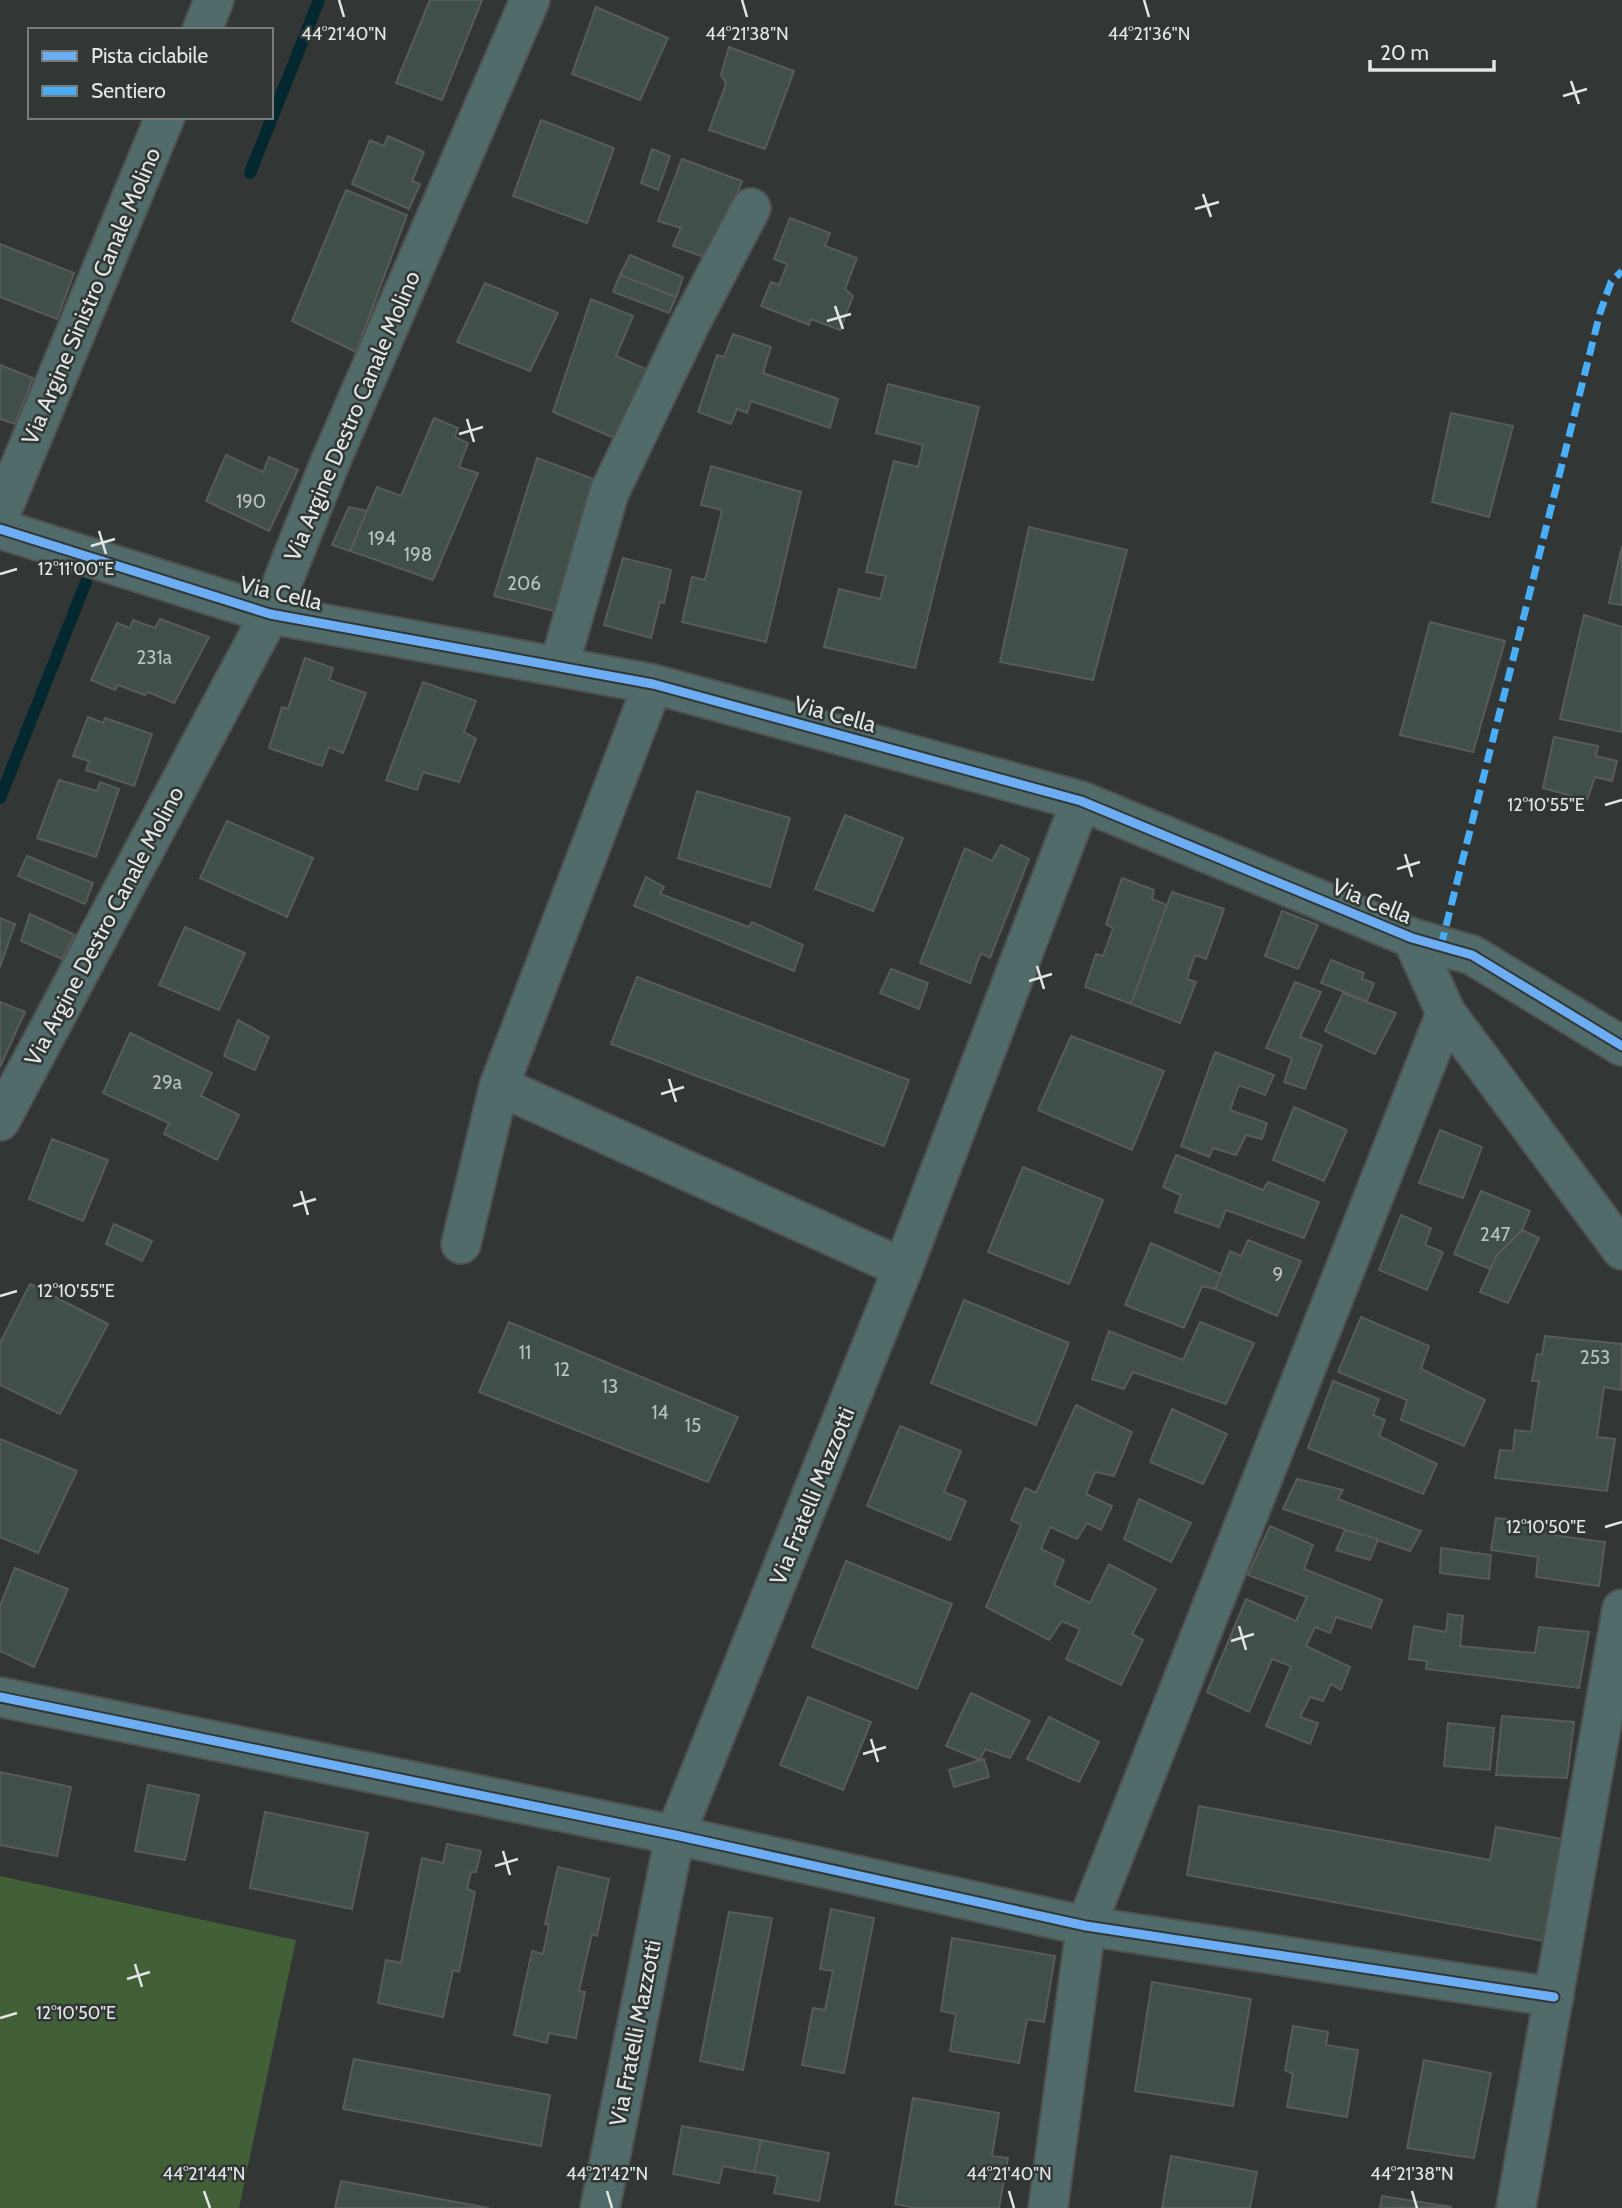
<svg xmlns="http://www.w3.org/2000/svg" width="1622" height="2208" font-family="Cabin,sans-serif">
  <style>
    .green { fill: #426037 }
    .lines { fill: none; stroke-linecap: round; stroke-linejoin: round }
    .stream { stroke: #04282f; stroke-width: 12 }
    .building { fill: #404f48; stroke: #595b5a; stroke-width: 2 }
    .minor-casing { stroke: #4f5150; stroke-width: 42 }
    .minor { stroke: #516a6a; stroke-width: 38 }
    .quiet { stroke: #49aef6; stroke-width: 7; stroke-dasharray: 14 7; stroke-linecap: butt }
    .cycleway-casing { stroke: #313735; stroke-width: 13 }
    .cycleway { stroke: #6dadf4; stroke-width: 9 }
    .ticks { fill: none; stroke: #e2e6e5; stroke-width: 2.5 }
    .labels { text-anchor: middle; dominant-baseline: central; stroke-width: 5; stroke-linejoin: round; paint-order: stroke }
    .number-label { font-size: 19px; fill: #bac0be }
    .street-label { font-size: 23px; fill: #e2e6e5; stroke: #313735 }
    .ticks-label { font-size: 18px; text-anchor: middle; fill: #e2e6e5; stroke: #313735; stroke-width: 5; stroke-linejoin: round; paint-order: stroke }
  </style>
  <rect width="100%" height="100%" fill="#323634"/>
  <path class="green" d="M0,1876L296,1940L239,2208H0Z"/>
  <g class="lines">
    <g class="stream">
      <path d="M250,173L319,0"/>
      <path d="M0,798L86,582"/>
    </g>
  </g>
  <g class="building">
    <path d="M430,0H482L442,100L396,83Z"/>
    <path d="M596,7L668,38L640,100L572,74Z"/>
    <path d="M729,47L794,71L765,149L709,130L726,84L721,75Z"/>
    <path d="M541,120L614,148L587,223L513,196Z"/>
    <path d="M388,136L424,152L412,181L420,184L409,209L352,184L370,140L384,146Z"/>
    <path d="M652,149L670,156L658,190L641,183Z"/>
    <path d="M682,159L742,181L712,260L673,246L681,228L658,221Z"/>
    <path d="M346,190L407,215L356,352L292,321Z"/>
    <path d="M790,218L830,233L825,246L857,258L845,289L853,296L840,330L811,319L809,325L761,306L771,282L779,285L787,264L774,259Z"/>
    <path d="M0,244L74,273L57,319L0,297Z"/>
    <path d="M630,255L683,277L676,297L620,275Z"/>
    <path d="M620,275L676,297L669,313L613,292Z"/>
    <path d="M485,283L558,313L530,371L457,342Z"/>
    <path d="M591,299L633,316L616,356L648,370L621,441L553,412Z"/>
    <path d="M733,334L771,347L763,373L838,399L830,428L751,401L747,413L737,409L731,424L698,412L717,355L724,357Z"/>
    <path d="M0,365L33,378L15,424L0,419Z"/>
    <path d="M888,384L979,407L915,668L824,647L839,589L880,599L886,576L866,572L894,461L918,467L923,445L876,433Z"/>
    <path d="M1451,413L1513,426L1489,517L1432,502Z"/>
    <path d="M434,418L458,428L455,437L468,443L459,467L478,473L433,580L350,551L377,487L401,496Z"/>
    <path d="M226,455L263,472L269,457L298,470L269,531L206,501Z"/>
    <path d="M537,458L599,481L554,611L494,596Z"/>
    <path d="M711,466L801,492L766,642L682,622L692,577L705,580L722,510L701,505Z"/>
    <path d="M349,507L367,511L350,551L332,545Z"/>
    <path d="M1029,527L1127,550L1093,680L1000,662Z"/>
    <path d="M1622,546V605L1609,603Z"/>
    <path d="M623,558L671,570L664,603L660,602L651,638L604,625Z"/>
    <path d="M1584,615L1622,627V732L1560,719Z"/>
    <path d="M160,619L209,637L174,703L148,692L145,695L118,685L115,690L91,680L117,623L130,628L133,620L155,628Z"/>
    <path d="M1430,622L1505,641L1473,752L1400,735Z"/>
    <path d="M305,658L333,668L329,680L366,693L343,753L329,747L322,766L269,748L282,707L288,709Z"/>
    <path d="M423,682L476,701L464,732L476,739L459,782L423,772L417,790L386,780Z"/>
    <path d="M88,717L103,723L105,718L152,734L134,786L86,770L89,761L73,756Z"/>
    <path d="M1554,737L1598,746L1596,756L1617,761L1612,781L1595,777L1587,800L1543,788Z"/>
    <path d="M59,780L97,791L100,782L119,789L96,857L37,838Z"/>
    <path d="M697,791L790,818L770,887L678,858Z"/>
    <path d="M845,815L903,838L873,911L815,889Z"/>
    <path d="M227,821L313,858L287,917L200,878Z"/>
    <path d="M1001,845L1029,859L990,958L981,953L970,983L920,963L965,848L992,861Z"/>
    <path d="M27,856L93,883L85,904L18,876Z"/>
    <path d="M646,877L664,887L660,894L749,927L752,922L803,945L794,971L634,906Z"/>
    <path d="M1122,878L1154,890L1152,899L1167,905L1131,1004L1085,987L1096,954L1103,956L1113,928L1106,924Z"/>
    <path d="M1172,892L1224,909L1206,959L1195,955L1187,979L1196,982L1180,1023L1131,1004Z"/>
    <path d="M1282,911L1318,925L1298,969L1265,956Z"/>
    <path d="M30,914L75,935L62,959L21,941Z"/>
    <path d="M0,918L15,924L0,967Z"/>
    <path d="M185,927L245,953L219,1010L159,985Z"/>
    <path d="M1331,960L1364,973L1362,979L1374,983L1367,1001L1321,983Z"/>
    <path d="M891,969L928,983L919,1009L880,993Z"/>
    <path d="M637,977L909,1080L884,1146L611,1044Z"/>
    <path d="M1295,982L1321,992L1300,1037L1322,1045L1305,1089L1284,1082L1292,1058L1266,1048Z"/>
    <path d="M1343,993L1396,1013L1375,1054L1325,1031Z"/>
    <path d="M0,1002L25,1012L0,1067Z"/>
    <path d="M238,1020L269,1037L255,1070L224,1056Z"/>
    <path d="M130,1033L212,1073L201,1096L239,1115L217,1160L164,1134L169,1123L103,1093Z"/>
    <path d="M1071,1036L1164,1071L1132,1150L1038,1110Z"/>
    <path d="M1215,1052L1274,1075L1265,1095L1239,1085L1230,1110L1267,1123L1262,1139L1246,1135L1236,1155L1213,1148L1209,1157L1181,1146Z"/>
    <path d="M1294,1107L1347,1130L1324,1181L1273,1160Z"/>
    <path d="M1440,1130L1482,1147L1463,1198L1419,1183Z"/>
    <path d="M52,1139L108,1160L83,1221L29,1199Z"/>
    <path d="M1176,1155L1263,1190L1268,1182L1319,1202L1304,1238L1226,1210L1219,1227L1175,1212L1181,1195L1163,1187Z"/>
    <path d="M1023,1167L1103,1200L1069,1284L988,1252Z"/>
    <path d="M1481,1191L1530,1211L1522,1230L1497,1255L1490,1269L1454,1254Z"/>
    <path d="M1401,1215L1431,1228L1425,1245L1443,1252L1427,1290L1379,1270Z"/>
    <path d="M114,1224L152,1241L142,1261L106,1244Z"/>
    <path d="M1522,1230L1539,1238L1508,1303L1480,1292L1497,1255Z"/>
    <path d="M1248,1240L1301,1261L1277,1316L1215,1289L1230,1251L1241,1256Z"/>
    <path d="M1151,1243L1221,1274L1215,1289L1202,1286L1184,1328L1125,1305Z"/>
    <path d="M30,1284L108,1324L60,1414L0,1385V1343Z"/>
    <path d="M964,1300L1069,1343L1036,1425L931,1383Z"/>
    <path d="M1361,1317L1429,1346L1421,1369L1485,1400L1464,1446L1401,1420L1407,1400L1338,1372Z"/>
    <path d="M509,1322L738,1417L708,1482L479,1392Z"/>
    <path d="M1200,1322L1254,1343L1226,1404L1133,1372L1124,1389L1092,1379L1109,1331L1183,1360Z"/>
    <path d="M1545,1336L1622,1344L1621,1390L1604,1387L1597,1437L1615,1439L1607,1491L1495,1478L1500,1450L1513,1451L1515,1430L1531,1432L1539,1381H1532L1537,1354L1542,1355Z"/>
    <path d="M1333,1381L1379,1399L1373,1415L1385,1420L1379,1436L1437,1464L1423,1494L1308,1448Z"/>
    <path d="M1076,1405L1132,1432L1114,1476L1095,1472L1086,1494L1112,1506L1101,1530L1087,1523L1077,1539L1050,1527L1041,1549L1064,1560L1054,1585L1090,1603L1109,1564L1156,1589L1132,1634L1143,1640L1121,1685L1066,1659L1080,1629L1062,1621L1049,1640L986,1607L1021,1525L1011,1520L1025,1488L1036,1493Z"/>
    <path d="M1172,1409L1227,1434L1203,1484L1150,1462Z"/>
    <path d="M900,1426L961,1451L944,1492L966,1501L950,1540L867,1506Z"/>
    <path d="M0,1439L77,1471L38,1553L0,1537Z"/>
    <path d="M1297,1479L1343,1490L1338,1499L1421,1531L1410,1551L1283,1509Z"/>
    <path d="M1139,1499L1191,1523L1171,1562L1124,1539Z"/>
    <path d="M1496,1518L1554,1524L1552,1535L1605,1542L1599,1586L1536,1577L1538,1557L1491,1550Z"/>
    <path d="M1270,1526L1313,1545L1304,1569L1382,1600L1371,1628L1336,1617L1330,1633L1315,1627L1306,1646L1350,1667L1341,1690L1331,1684L1323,1701L1310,1697L1300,1717L1318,1723L1310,1744L1266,1726L1291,1666L1272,1659L1249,1712L1207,1692L1246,1599L1296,1621L1307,1597L1248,1575Z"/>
    <path d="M1345,1530L1378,1539L1370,1560L1336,1550Z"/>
    <path d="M1441,1548L1491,1555L1489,1579L1440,1573Z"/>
    <path d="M846,1561L952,1604L917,1689L812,1647Z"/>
    <path d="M15,1568L68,1589L34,1667L0,1651V1606Z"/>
    <path d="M1448,1614L1463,1616L1460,1646L1535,1653L1539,1627L1589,1632L1579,1688L1426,1669L1427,1661L1409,1659L1414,1626L1446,1632Z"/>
    <path d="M971,1693L1030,1721L1010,1758L985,1749L980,1760L946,1746Z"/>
    <path d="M808,1697L871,1722L843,1790L780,1765Z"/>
    <path d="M1502,1716L1574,1722L1567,1778L1496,1775Z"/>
    <path d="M1049,1717L1099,1742L1079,1782L1027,1759Z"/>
    <path d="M1448,1723L1494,1728L1490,1770L1444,1766Z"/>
    <path d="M984,1759L989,1777L954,1787L949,1770Z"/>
    <path d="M0,1772L71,1787L57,1856L0,1845Z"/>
    <path d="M148,1785L199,1795L185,1860L135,1851Z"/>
    <path d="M1199,1806L1490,1860L1496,1827L1563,1839L1544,1941L1187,1875Z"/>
    <path d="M265,1812L368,1833L352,1909L250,1888Z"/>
    <path d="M447,1844L481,1851L476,1872H471L467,1889L475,1892L459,1972L453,1970L443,2017L378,2003L386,1960L401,1963L422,1858L443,1863Z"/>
    <path d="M558,1867L609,1879L597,1936L592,1934L579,1991L585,1992L576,2038L549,2033L547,2043L514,2035L532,1951L543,1954L549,1925L545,1924Z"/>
    <path d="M831,1909L874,1918L844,2073L802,2065L813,2008L825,2010L833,1971L820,1969Z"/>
    <path d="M729,1912L772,1918L743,2070L700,2061Z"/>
    <path d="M952,1938L1055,1956L1044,2022L1027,2019L1019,2063L950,2051L956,2014L941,2011Z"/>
    <path d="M1152,1982L1251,1999L1233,2106L1135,2091Z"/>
    <path d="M1293,2026L1328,2032L1326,2045L1358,2050L1347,2117L1287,2107L1293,2074L1285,2070Z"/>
    <path d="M354,2059L550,2095L541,2146L343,2109Z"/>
    <path d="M1424,2060L1491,2073L1474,2158L1407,2148Z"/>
    <path d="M913,2098L999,2113L992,2156L1008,2158L999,2208H916L895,2204Z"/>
    <path d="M682,2126L761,2140L754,2172L723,2166L719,2183L673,2174Z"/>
    <path d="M761,2140L829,2153L819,2201L774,2193L778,2176L754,2172Z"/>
    <path d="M1171,2156L1257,2172L1250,2208H1162Z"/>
    <path d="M341,2181L489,2208H335Z"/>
    <path d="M1382,2196L1452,2207L1380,2208Z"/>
  </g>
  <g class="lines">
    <defs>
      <g id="minor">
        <path d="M202,30L214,0"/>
        <path d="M0,515L165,117"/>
        <path d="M0,529L270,614L653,684L1081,801L1412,938L1472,955L1622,1046"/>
        <path d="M559,666L609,493L690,324L751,208"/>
        <path d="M1412,938L1446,1013L1622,1250"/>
        <path d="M499,1086L903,1268"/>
        <path d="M0,1121L270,614L329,465L530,0"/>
        <path d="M461,1244L499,1086L653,684"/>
        <path d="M0,1697L675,1835L1086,1926L1554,1997"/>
        <path d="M600,2208L675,1835L903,1268L1081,801"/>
        <path d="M1048,2208L1086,1926L1446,1013"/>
        <path d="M1516,2208L1622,1609"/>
      </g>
    </defs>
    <use href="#minor" class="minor-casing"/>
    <use href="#minor" class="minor"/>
    <path class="quiet" d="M1441,946L1600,313L1611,282L1622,271"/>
    <defs>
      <g id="cycleway">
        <path d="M0,529L270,614L653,684L1081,801L1412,938L1472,955L1622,1046"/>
        <path d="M0,1697L675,1835L1086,1926L1554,1997"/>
      </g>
    </defs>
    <use href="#cycleway" class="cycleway-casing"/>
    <use href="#cycleway" class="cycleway"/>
  </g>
  <path class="ticks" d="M339,0L344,17M742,0L747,17M1144,0L1149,17M1571,81L1579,104M1563,96L1587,89M1203,194L1211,217M1195,209L1219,202M835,306L843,329M827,321L851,314M467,419L474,442M459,434L483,427M99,531L106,554M91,546L115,539M0,574L17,569M1605,805L1622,800M1405,854L1412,877M1397,869L1420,862M1037,966L1044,989M1029,981L1052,974M669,1079L676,1102M661,1094L684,1087M301,1191L308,1215M293,1206L316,1199M0,1296L17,1291M1605,1527L1622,1522M1239,1626L1246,1650M1231,1641L1254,1634M871,1739L878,1762M863,1754L886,1747M503,1851L510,1875M495,1866L518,1859M135,1964L142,1987M127,1979L150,1972M0,2018L17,2013M204,2191L210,2208M607,2191L612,2208M1009,2191L1014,2208M1412,2191L1417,2208"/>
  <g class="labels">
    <g class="number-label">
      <text x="251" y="501">190</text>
      <text x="382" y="538">194</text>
      <text x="418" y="554">198</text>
      <text x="524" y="583">206</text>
      <text x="154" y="657">231a</text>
      <text x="167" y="1082">29a</text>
      <text x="1495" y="1234">247</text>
      <text x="1278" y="1274">9</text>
      <text x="525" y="1352">11</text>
      <text x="1595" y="1357">253</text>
      <text x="562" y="1369">12</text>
      <text x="610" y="1386">13</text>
      <text x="660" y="1412">14</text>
      <text x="693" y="1425">15</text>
    </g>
    <g class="street-label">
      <text transform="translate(91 296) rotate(-67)">Via Argine Sinistro Canale Molino</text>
      <text transform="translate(352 416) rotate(-67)">Via Argine Destro Canale Molino</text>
      <text transform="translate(281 593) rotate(13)">Via Cella</text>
      <text transform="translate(835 714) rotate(15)">Via Cella</text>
      <text transform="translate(1372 901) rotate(22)">Via Cella</text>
      <text transform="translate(104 926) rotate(-62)">Via Argine Destro Canale Molino</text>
      <text transform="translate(812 1496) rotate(-68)">Via Fratelli Mazzotti</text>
      <text transform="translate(635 2033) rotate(-79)">Via Fratelli Mazzotti</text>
    </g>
  </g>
  <g class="ticks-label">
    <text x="344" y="40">44°21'40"N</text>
    <text x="747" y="40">44°21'38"N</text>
    <text x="1149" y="40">44°21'36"N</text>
    <text x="76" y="575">12°11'00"E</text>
    <text x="1546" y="811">12°10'55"E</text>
    <text x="76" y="1297">12°10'55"E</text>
    <text x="1546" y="1533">12°10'50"E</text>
    <text x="76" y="2019">12°10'50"E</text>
    <text x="204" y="2180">44°21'44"N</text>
    <text x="607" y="2180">44°21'42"N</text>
    <text x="1009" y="2180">44°21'40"N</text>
    <text x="1412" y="2180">44°21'38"N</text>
  </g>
  <rect x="28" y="28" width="245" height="91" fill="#313735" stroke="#787d7b" stroke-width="2"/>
  <rect x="42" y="51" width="35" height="10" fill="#6dadf4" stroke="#787d7b" stroke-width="2"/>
  <text x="91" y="63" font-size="21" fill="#e2e6e5">Pista ciclabile</text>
  <rect x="42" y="86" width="35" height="10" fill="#49aef6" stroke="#787d7b" stroke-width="2"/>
  <text x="91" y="98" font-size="21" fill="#e2e6e5">Sentiero</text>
  <path d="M1370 60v10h124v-10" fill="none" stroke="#e2e6e5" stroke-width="3.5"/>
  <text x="1380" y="60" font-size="21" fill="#e2e6e5" stroke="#313735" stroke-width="5" paint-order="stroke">20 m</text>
</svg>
